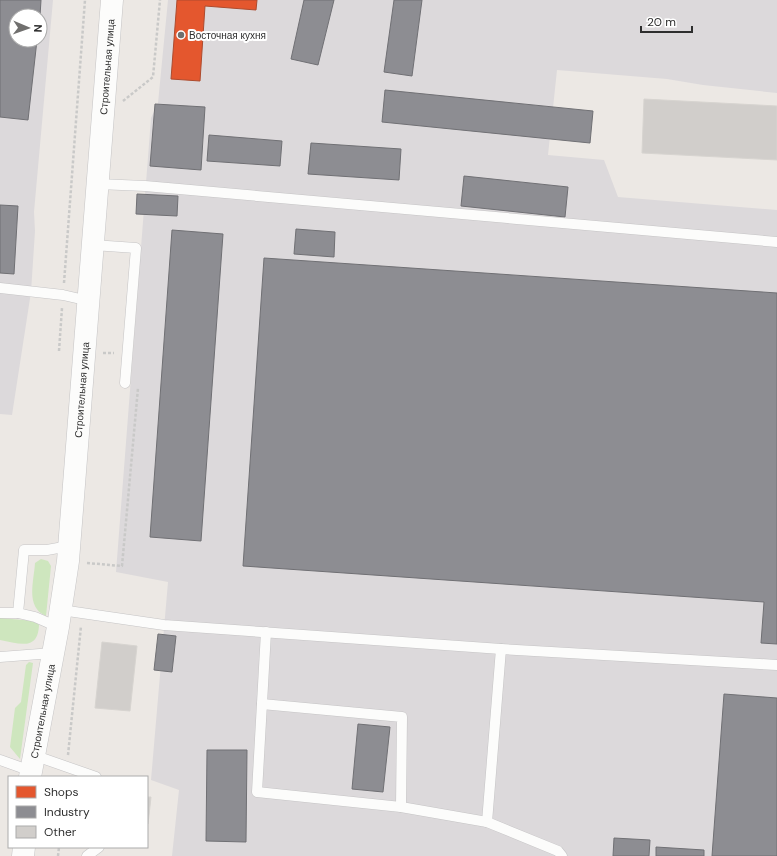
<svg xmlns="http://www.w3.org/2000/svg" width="777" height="856" font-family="'DM Sans',sans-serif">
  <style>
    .industrial { fill: #dcd9db; fill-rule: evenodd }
    .green { fill: #cee6be }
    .shops { fill: #e4572e; stroke: #ad4b2e }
    .industry { fill: #8d8d92; stroke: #707074 }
    .building { fill: #d1cecb; stroke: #d7d4d0 }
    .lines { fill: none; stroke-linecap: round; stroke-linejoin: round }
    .service-casing { stroke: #c5c4c5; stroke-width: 11 }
    .tertiary-casing { stroke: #c5c4c5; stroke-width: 23 }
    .path { stroke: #c9c9c8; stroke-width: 2.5; stroke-dasharray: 3 2; stroke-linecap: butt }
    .service { stroke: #fcfcfb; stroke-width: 10 }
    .tertiary { stroke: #fcfcfb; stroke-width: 22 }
    .poi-dot { fill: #706f6e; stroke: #fff; stroke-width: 1.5 }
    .labels { text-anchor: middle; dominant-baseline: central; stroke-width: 4; stroke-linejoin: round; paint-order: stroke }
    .poi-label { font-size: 10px; fill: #2e2e2e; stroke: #fff; text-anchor: start }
    .street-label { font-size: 10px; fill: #2e2e2e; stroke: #fff }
  </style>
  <rect width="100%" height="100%" fill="#ece8e4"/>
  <g class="industrial">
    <path d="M0,0H53L34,212L35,231L31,292L12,415L0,414ZM16,16H40V40H16Z"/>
    <path d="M168,0H777V93L703,85L667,79L557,70L548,155L604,160L618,197L777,210V856H172L179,790L151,780L168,582L116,572L151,118L158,103Z"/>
  </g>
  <g class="green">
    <path d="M41,559L48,561L51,566L46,616C25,607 34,581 35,563Z"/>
    <path d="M0,618L35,621L39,625C38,652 18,643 0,640Z"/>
    <path d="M29,662L33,663L20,759L10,747L15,708L21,702L26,665Z"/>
  </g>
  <path class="shops" d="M177,0H257L256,10L205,6L200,81L171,79Z"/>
  <g class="industry">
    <path d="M0,0H41L40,16H16V40H37L28,120L0,117Z"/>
    <path d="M304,0H334L318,65L291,59Z"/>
    <path d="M394,0H422L412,76L384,72Z"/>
    <path d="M385,90L593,111L590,143L382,122Z"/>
    <path d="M155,104L205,107L201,170L150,166Z"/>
    <path d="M209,135L282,141L280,166L207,161Z"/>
    <path d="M311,143L401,149L399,180L308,174Z"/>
    <path d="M464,176L568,187L565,217L461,206Z"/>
    <path d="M137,194L178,196L177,216L136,214Z"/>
    <path d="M0,205L18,206L14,274L0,273Z"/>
    <path d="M296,229L335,232L334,257L294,254Z"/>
    <path d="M172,230L223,234L201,541L150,537Z"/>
    <path d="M264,258L777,293V644L761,643L764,602L243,566Z"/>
    <path d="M158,634L176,636L172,672L154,670Z"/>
    <path d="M724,694L777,698V856H712Z"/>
    <path d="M358,724L390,727L383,792L352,789Z"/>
    <path d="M207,750H247L246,842L206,841Z"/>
    <path d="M614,838L650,840L649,856H613Z"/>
    <path d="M656,847L704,850V856H656Z"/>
  </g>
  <g class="building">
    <path d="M644,99L777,106V160L642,153Z"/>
    <path d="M102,642L137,646L130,711L95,708Z"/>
    <path d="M147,797H151L148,824H147Z"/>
  </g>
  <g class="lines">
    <defs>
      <g id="service">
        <path d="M98,184L145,186L777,242"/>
        <path d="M93,245L136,248L125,383"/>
        <path d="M0,288L63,295L89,301"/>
        <path d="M61,610L164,625L501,649L777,665"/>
        <path d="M0,613H18"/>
        <path d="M58,627L35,617L18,613L24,550H47L69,546"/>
        <path d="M266,632L257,792L401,807L487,822"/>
        <path d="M501,649L487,822L558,851L562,856"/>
        <path d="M0,657L53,653"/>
        <path d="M262,704L402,717L401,807"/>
        <path d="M33,755L96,777"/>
        <path d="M0,760L31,771"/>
        <path d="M87,856L99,847"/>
      </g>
      <g id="tertiary">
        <path id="s1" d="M30,777L58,627L68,561L112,0"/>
        <path d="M23,856L24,847"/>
      </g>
    </defs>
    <use href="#service" class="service-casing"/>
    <use href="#tertiary" class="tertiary-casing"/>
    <g class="path">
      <path d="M123,101L153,77L160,0"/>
      <path d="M64,283L85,0"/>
      <path d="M59,351L62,308"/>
      <path d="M103,353H114"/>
      <path d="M87,563L122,566L138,388"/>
      <path d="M68,755L81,626"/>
      <path d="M58,856L59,847"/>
    </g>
    <use href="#service" class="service"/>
    <use href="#tertiary" class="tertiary"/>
  </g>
  <circle class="poi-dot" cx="181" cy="35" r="4"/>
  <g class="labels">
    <g class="poi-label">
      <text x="189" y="35">Восточная кухня</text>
    </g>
    <g class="street-label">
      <text stroke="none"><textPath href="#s1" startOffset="715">Строительная улица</textPath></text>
      <text stroke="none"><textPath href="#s1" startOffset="391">Строительная улица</textPath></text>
      <text stroke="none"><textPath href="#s1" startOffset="67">Строительная улица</textPath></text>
    </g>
  </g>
  <rect x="8" y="776" width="140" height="72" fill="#ffffff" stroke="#ababab"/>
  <rect x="16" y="786" width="20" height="12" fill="#e4572e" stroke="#ababab"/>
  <text x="44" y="796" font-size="12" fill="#2e2e2e">Shops</text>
  <rect x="16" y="806" width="20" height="12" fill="#8d8d92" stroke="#ababab"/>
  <text x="44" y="816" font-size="12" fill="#2e2e2e">Industry</text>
  <rect x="16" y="826" width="20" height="12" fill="#d1cecb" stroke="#ababab"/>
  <text x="44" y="836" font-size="12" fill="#2e2e2e">Other</text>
  <g transform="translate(28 28) rotate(92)"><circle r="19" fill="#ffffff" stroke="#ababab"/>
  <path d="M0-3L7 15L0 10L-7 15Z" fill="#706f6e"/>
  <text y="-6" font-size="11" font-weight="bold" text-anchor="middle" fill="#2e2e2e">N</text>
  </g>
  <path d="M641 26v6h51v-6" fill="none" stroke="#2e2e2e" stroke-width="2"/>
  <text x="647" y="26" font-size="12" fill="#2e2e2e" stroke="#ffffff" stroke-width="3" paint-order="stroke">20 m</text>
</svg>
